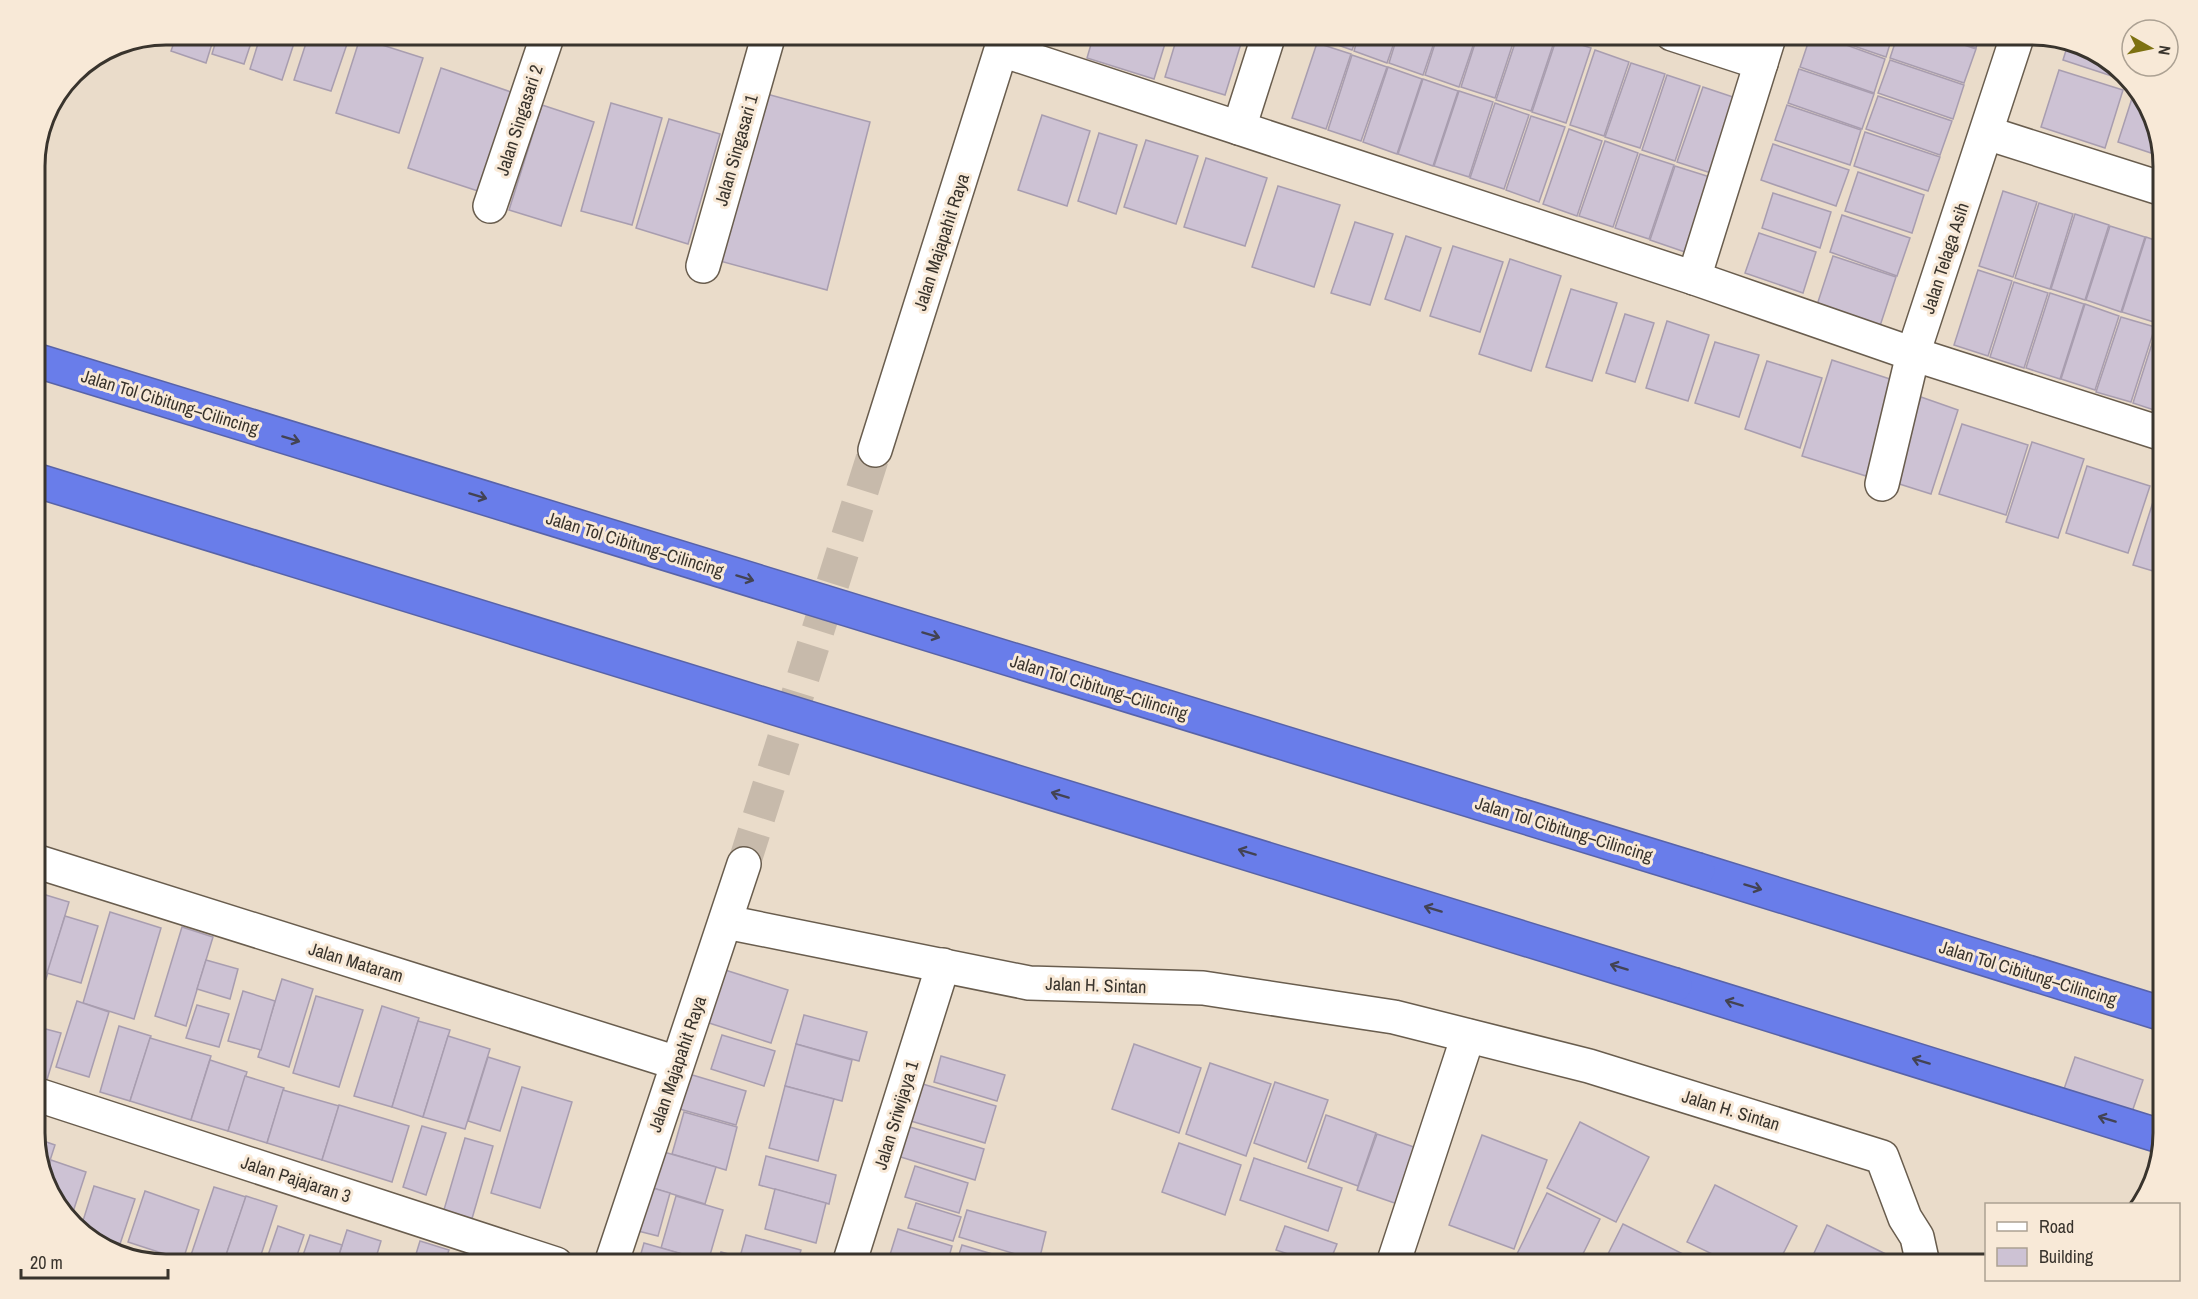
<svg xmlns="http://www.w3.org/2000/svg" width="2198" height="1299" font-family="'Archivo Narrow',sans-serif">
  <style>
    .building { fill: #cdc2d4; stroke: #a89daf; stroke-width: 1.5 }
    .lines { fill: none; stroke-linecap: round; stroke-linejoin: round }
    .minor-tunnel { stroke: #c7baab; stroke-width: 33; stroke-dasharray: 33 16; stroke-linecap: butt }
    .minor-casing { stroke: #695d4e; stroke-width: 36 }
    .motorway-casing { stroke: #5863a8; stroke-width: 36 }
    .minor { stroke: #fff; stroke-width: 33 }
    .motorway { stroke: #697dea; stroke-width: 33 }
    .motorway-bridge-casing { stroke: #5863a8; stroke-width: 36; stroke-linecap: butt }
    .motorway-bridge { stroke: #697dea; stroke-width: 33 }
    .oneway { stroke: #434353 }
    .labels { text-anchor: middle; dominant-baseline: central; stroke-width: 6; stroke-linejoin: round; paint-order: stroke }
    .street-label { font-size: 18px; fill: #39342d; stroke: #f8e9d7 }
    .rim { fill: none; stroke: #39342d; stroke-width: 3 }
  </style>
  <rect width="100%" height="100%" fill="#eadcca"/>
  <g class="building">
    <path d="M177,34H215L206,63L171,51Z"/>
    <path d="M218,34H254L244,64L212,54Z"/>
    <path d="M261,34H297L282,80L250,69Z"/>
    <path d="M309,34H317L347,44L331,91L294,80Z"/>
    <path d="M1094,34H1168L1154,79L1087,58Z"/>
    <path d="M1178,34H1244L1225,95L1165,77Z"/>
    <path d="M1320,34H1358L1352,50L1318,38Z"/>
    <path d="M1359,34H1397L1387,63L1354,51Z"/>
    <path d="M1398,34H1437L1423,75L1389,63Z"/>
    <path d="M1438,34H1477L1459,87L1425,75Z"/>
    <path d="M1478,34H1516L1495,98L1461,87Z"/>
    <path d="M1518,34L1556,36L1531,111L1496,100Z"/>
    <path d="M1719,34H1758L1753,48Z"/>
    <path d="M1811,34H1816L1885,59L1874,93L1800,67Z"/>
    <path d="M1819,34H1893L1886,57Z"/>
    <path d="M1898,34H1932L1976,49L1964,83L1890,58Z"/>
    <path d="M1938,34H1980L1976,48Z"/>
    <path d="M1557,37L1591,48L1566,123L1532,112Z"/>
    <path d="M360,38L423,58L399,133L336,113Z"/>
    <path d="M1317,43L1351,54L1326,129L1292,118Z"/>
    <path d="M2068,44L2098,52L2127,81L2063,60Z"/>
    <path d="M1595,50L1629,62L1604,136L1570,125Z"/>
    <path d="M1352,55L1387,67L1361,141L1328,130Z"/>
    <path d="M1890,60L1964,85L1953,119L1878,93Z"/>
    <path d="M1631,63L1665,74L1640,148L1605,137Z"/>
    <path d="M1388,67L1422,79L1397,154L1363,142Z"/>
    <path d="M441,68L514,93L481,192L408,168Z"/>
    <path d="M1799,69L1874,94L1862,129L1788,103Z"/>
    <path d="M2059,70L2123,90L2105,148L2041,127Z"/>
    <path d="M1667,75L1700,86L1675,161L1642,150Z"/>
    <path d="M1423,79L1458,91L1433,166L1398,154Z"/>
    <path d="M1703,87L1736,98L1711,173L1677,162Z"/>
    <path d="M2135,89L2146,100L2163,157L2118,142Z"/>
    <path d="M1459,91L1493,102L1469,177L1434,166Z"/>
    <path d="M763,93L870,122L827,290L720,261Z"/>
    <path d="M1878,96L1952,121L1940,155L1866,129Z"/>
    <path d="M611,103L662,118L632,225L581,211Z"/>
    <path d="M1495,103L1529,115L1504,189L1470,178Z"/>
    <path d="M542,105L594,122L561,226L509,210Z"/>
    <path d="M1787,105L1861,130L1850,165L1775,140Z"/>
    <path d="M1042,115L1090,131L1067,206L1018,190Z"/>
    <path d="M1531,116L1565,127L1539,202L1506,190Z"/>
    <path d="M669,119L720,134L688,244L636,228Z"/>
    <path d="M1569,129L1602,141L1577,216L1543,204Z"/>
    <path d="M1865,132L1940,157L1928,191L1854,166Z"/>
    <path d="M1099,133L1137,145L1116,214L1078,201Z"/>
    <path d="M1146,140L1198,156L1176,224L1124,207Z"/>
    <path d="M1605,141L1638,153L1613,227L1579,216Z"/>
    <path d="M1773,144L1849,170L1836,206L1761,180Z"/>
    <path d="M1640,154L1674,165L1649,239L1615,228Z"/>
    <path d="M1206,158L1267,178L1245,246L1184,227Z"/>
    <path d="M1675,166L1710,177L1685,252L1650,240Z"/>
    <path d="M1858,172L1924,195L1912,233L1845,211Z"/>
    <path d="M1278,186L1340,205L1314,287L1252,267Z"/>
    <path d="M2003,191L2037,202L2013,277L1979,266Z"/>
    <path d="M1773,193L1831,212L1820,248L1762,228Z"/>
    <path d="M2039,203L2073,214L2050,289L2015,278Z"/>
    <path d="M2075,214L2109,225L2085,300L2051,289Z"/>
    <path d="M1842,215L1910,238L1897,276L1830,252Z"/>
    <path d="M1355,222L1393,234L1370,305L1331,293Z"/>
    <path d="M2110,226L2145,237L2121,312L2086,300Z"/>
    <path d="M1759,233L1816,252L1803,293L1745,273Z"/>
    <path d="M1406,236L1441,248L1420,311L1385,299Z"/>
    <path d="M2146,237L2163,243V301L2157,323L2122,312Z"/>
    <path d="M1453,246L1503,262L1480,332L1430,316Z"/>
    <path d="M1833,256L1896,277L1879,329L1816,308Z"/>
    <path d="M1510,259L1561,276L1531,371L1479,354Z"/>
    <path d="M1978,270L2012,281L1988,356L1954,345Z"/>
    <path d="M2014,282L2048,293L2024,368L1990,357Z"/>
    <path d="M1571,289L1617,303L1592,381L1546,367Z"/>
    <path d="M2050,293L2084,304L2060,379L2026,368Z"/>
    <path d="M2085,304L2119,316L2095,390L2061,379Z"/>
    <path d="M1625,314L1654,323L1635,382L1606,373Z"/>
    <path d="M2121,317L2155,327L2131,402L2096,392Z"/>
    <path d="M1667,321L1709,335L1688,401L1646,388Z"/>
    <path d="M2157,328L2163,330V413L2133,403Z"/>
    <path d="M1715,342L1759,355L1739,417L1695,403Z"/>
    <path d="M1832,360L1896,381L1866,476L1802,456Z"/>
    <path d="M1767,361L1822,378L1800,448L1745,429Z"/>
    <path d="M1921,397L1958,410L1931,494L1893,482Z"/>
    <path d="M1962,424L2028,445L2006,515L1939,494Z"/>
    <path d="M2032,442L2084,459L2058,538L2006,522Z"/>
    <path d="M2087,466L2150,486L2128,553L2066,533Z"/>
    <path d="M2159,483L2163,484V574L2133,565Z"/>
    <path d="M36,892L69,902L46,979L35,975Z"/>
    <path d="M110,912L161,928L134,1019L83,1003Z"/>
    <path d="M65,916L98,926L81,983L47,973Z"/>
    <path d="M182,927L213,937L186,1026L155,1016Z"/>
    <path d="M206,960L238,969L230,999L197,989Z"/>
    <path d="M722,969L788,990L771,1043L706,1022Z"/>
    <path d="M282,979L313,989L289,1067L258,1057Z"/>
    <path d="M35,986L42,989L35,1014Z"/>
    <path d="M243,991L275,1001L261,1050L228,1041Z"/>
    <path d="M316,996L363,1010L339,1087L293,1073Z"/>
    <path d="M77,1001L109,1012L89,1077L56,1067Z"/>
    <path d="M197,1005L229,1014L219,1047L186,1038Z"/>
    <path d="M382,1006L419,1018L392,1107L354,1096Z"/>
    <path d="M804,1015L867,1032L859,1061L796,1044Z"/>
    <path d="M418,1021L450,1030L423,1117L392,1107Z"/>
    <path d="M119,1026L151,1036L130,1101L100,1092Z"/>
    <path d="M38,1027L61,1033L46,1083L35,1079V1037Z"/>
    <path d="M722,1035L775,1051L764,1086L711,1069Z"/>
    <path d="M448,1036L490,1049L465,1129L423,1117Z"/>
    <path d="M150,1038L211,1056L191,1120L130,1101Z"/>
    <path d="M796,1044L852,1060L842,1101L785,1086Z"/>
    <path d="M1134,1044L1201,1068L1179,1133L1112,1109Z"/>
    <path d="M941,1056L1005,1075L997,1101L934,1082Z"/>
    <path d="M488,1057L520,1067L500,1131L468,1121Z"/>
    <path d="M2075,1057L2143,1080L2131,1115L2063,1092Z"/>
    <path d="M210,1060L247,1072L228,1131L191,1120Z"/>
    <path d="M1210,1063L1271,1084L1246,1156L1186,1134Z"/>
    <path d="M679,1071L746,1091L736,1125L669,1106Z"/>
    <path d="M245,1076L284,1088L267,1143L228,1131Z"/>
    <path d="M916,1082L996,1106L985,1143L904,1119Z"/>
    <path d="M1275,1082L1328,1100L1306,1162L1254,1143Z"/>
    <path d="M785,1086L834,1099L818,1161L769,1148Z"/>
    <path d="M522,1087L572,1102L540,1208L491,1193Z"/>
    <path d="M283,1090L339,1106L322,1160L267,1143Z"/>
    <path d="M339,1105L409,1126L392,1182L322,1160Z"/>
    <path d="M684,1112L737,1127L726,1170L672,1154Z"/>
    <path d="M1326,1115L1376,1133L1358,1186L1308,1168Z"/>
    <path d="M1580,1122L1649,1157L1616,1222L1547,1188Z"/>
    <path d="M900,1124L984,1149L975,1180L891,1154Z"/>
    <path d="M422,1126L446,1133L426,1195L403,1187Z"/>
    <path d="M1377,1134L1428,1152L1409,1208L1357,1190Z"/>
    <path d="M1482,1135L1547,1160L1514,1249L1449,1225Z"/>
    <path d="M35,1138L55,1145L45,1176L35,1141Z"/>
    <path d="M465,1138L493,1146L469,1229L441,1220Z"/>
    <path d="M1179,1143L1241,1165L1225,1215L1162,1192Z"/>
    <path d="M657,1150L716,1167L705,1204L646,1186Z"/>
    <path d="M766,1156L836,1175L829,1204L759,1185Z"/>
    <path d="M1254,1158L1342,1188L1328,1231L1240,1200Z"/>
    <path d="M51,1160L86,1172L71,1218L52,1199L45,1176Z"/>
    <path d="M915,1166L968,1183L959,1213L905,1197Z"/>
    <path d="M1715,1185L1797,1226L1778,1264H1733L1687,1242Z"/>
    <path d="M94,1186L135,1199L120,1244L85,1232L81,1227Z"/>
    <path d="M646,1186L670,1193L658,1236L634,1230Z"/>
    <path d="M214,1187L246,1197L223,1264H188Z"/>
    <path d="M775,1189L826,1203L816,1243L765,1229Z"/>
    <path d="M145,1191L199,1210L183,1260L128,1242Z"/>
    <path d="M1547,1193L1600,1219L1578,1264H1512Z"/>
    <path d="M246,1196L277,1206L258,1264H223Z"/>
    <path d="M676,1196L723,1210L708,1262L661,1248Z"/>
    <path d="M916,1203L961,1217L953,1241L908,1228Z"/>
    <path d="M967,1210L1046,1232L1039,1261L959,1237Z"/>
    <path d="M1623,1224L1685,1255L1680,1264H1603Z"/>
    <path d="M1827,1225L1906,1264H1809Z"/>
    <path d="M278,1226L304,1235L294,1264H265Z"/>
    <path d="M1285,1226L1337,1244L1329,1264H1318L1276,1250Z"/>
    <path d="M898,1229L952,1246L947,1264H909L889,1258Z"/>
    <path d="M347,1230L381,1241L374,1264H336Z"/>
    <path d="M310,1235L342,1245L336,1264H300Z"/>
    <path d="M746,1235L801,1250L797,1264H768L740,1257Z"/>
    <path d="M420,1241L449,1250L444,1264H413Z"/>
    <path d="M644,1243L700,1259L698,1264H638Z"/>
    <path d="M116,1245L149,1256L147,1260L114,1251Z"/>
    <path d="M962,1245L1026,1264H956Z"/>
    <path d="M721,1252L740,1257L768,1264H718Z"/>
  </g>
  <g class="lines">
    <path class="minor-tunnel" d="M744,864L875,450"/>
    <defs>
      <g id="minor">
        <path d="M1672,34L1761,63"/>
        <path d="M1002,50L1694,278L1913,354L2163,434"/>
        <path d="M1239,128L1269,34"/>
        <path d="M1987,133L2163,189"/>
        <path d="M490,206L548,34"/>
        <path d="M703,266L769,34"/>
        <path d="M1694,278L1770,34"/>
        <path d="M875,450L1006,34"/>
        <path d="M1882,484L1913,354L2018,34"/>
        <path d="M35,861L677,1063"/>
        <path d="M726,922L1029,983L1203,988L1394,1017L1589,1066L1882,1157L1905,1218L1917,1237L1923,1264"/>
        <path d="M35,1094L556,1264"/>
        <path d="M611,1264L744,864"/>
        <path d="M849,1264L943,965"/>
        <path d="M1393,1264L1468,1036"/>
      </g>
      <g id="motorway">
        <path d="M1698,870L2163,1014"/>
        <path d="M1675,985L2163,1137"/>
      </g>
    </defs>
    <use href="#minor" class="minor-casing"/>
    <use href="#motorway" class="motorway-casing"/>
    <use href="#minor" class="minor"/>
    <use href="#motorway" class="motorway"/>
    <defs>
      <g id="motorway-bridge">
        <path d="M35,360L1698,870"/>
        <path d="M35,480L1675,985"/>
      </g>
    </defs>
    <use href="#motorway-bridge" class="motorway-bridge-casing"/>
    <use href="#motorway-bridge" class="motorway-bridge"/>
  </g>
  <defs><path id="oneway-shaft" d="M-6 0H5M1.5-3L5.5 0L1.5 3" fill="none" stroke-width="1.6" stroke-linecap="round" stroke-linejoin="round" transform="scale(1.5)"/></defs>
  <g class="oneway">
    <use href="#oneway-shaft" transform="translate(291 439) rotate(17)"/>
    <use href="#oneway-shaft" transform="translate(478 496) rotate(17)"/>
    <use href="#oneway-shaft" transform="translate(745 578) rotate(17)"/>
    <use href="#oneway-shaft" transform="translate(931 635) rotate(17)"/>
    <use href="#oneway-shaft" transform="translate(1060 795) rotate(-163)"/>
    <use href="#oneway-shaft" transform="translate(1247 852) rotate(-163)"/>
    <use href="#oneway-shaft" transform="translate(1753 887) rotate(17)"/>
    <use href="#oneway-shaft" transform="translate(1433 909) rotate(-163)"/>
    <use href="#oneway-shaft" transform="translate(1619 967) rotate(-163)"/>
    <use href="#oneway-shaft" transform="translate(1734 1003) rotate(-163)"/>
    <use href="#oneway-shaft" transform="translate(1921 1061) rotate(-163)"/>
    <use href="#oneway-shaft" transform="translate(2107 1119) rotate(-163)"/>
  </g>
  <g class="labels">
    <g class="street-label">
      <text transform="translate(519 120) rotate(-72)">Jalan Singasari 2</text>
      <text transform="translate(736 150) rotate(-74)">Jalan Singasari 1</text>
      <text transform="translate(941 242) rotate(-72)">Jalan Majapahit Raya</text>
      <text transform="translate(1945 258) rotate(-72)">Jalan Telaga Asih</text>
      <text transform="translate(170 402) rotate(17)">Jalan Tol Cibitung–Cilincing</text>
      <text transform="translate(635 544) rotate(17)">Jalan Tol Cibitung–Cilincing</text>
      <text transform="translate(1099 687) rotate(17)">Jalan Tol Cibitung–Cilincing</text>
      <text transform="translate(1564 829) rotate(17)">Jalan Tol Cibitung–Cilincing</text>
      <text transform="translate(356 962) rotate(17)">Jalan Mataram</text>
      <text transform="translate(2028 973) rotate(17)">Jalan Tol Cibitung–Cilincing</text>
      <text transform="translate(1096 985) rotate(2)">Jalan H. Sintan</text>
      <text transform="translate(677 1064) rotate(-71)">Jalan Majapahit Raya</text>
      <text transform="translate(1731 1110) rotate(17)">Jalan H. Sintan</text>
      <text transform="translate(896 1115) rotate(-73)">Jalan Sriwijaya 1</text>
      <text transform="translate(296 1179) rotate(18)">Jalan Pajajaran 3</text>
    </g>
  </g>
  <path d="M0 0H2198V1299H0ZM166 45H2032A121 121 0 0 1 2153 166V1133A121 121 0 0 1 2032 1254H166A121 121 0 0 1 45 1133V166A121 121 0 0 1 166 45Z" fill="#f8e9d7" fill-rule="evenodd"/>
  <path class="rim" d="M166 45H2032A121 121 0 0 1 2153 166V1133A121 121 0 0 1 2032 1254H166A121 121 0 0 1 45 1133V166A121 121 0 0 1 166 45Z"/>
  <rect x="1985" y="1203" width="195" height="78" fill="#f8e9d7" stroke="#aca193" stroke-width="1.5"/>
  <rect x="1997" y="1222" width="30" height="9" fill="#ffffff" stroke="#aca193" stroke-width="1.5"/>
  <text x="2039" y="1233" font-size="18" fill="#39342d">Road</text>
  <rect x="1997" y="1248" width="30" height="18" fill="#cdc2d4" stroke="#aca193" stroke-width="1.5"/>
  <text x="2039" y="1263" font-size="18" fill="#39342d">Building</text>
  <g transform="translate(2150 48) rotate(99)"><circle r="28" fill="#f8e9d7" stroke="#aca193" stroke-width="1.5"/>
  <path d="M0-4.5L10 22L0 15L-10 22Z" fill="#7d7111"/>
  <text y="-9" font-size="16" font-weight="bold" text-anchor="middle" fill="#39342d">N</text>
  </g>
  <path d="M21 1269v9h147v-9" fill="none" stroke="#39342d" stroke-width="3"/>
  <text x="30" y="1269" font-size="18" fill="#39342d" stroke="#f8e9d7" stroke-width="4.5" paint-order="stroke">20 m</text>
</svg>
